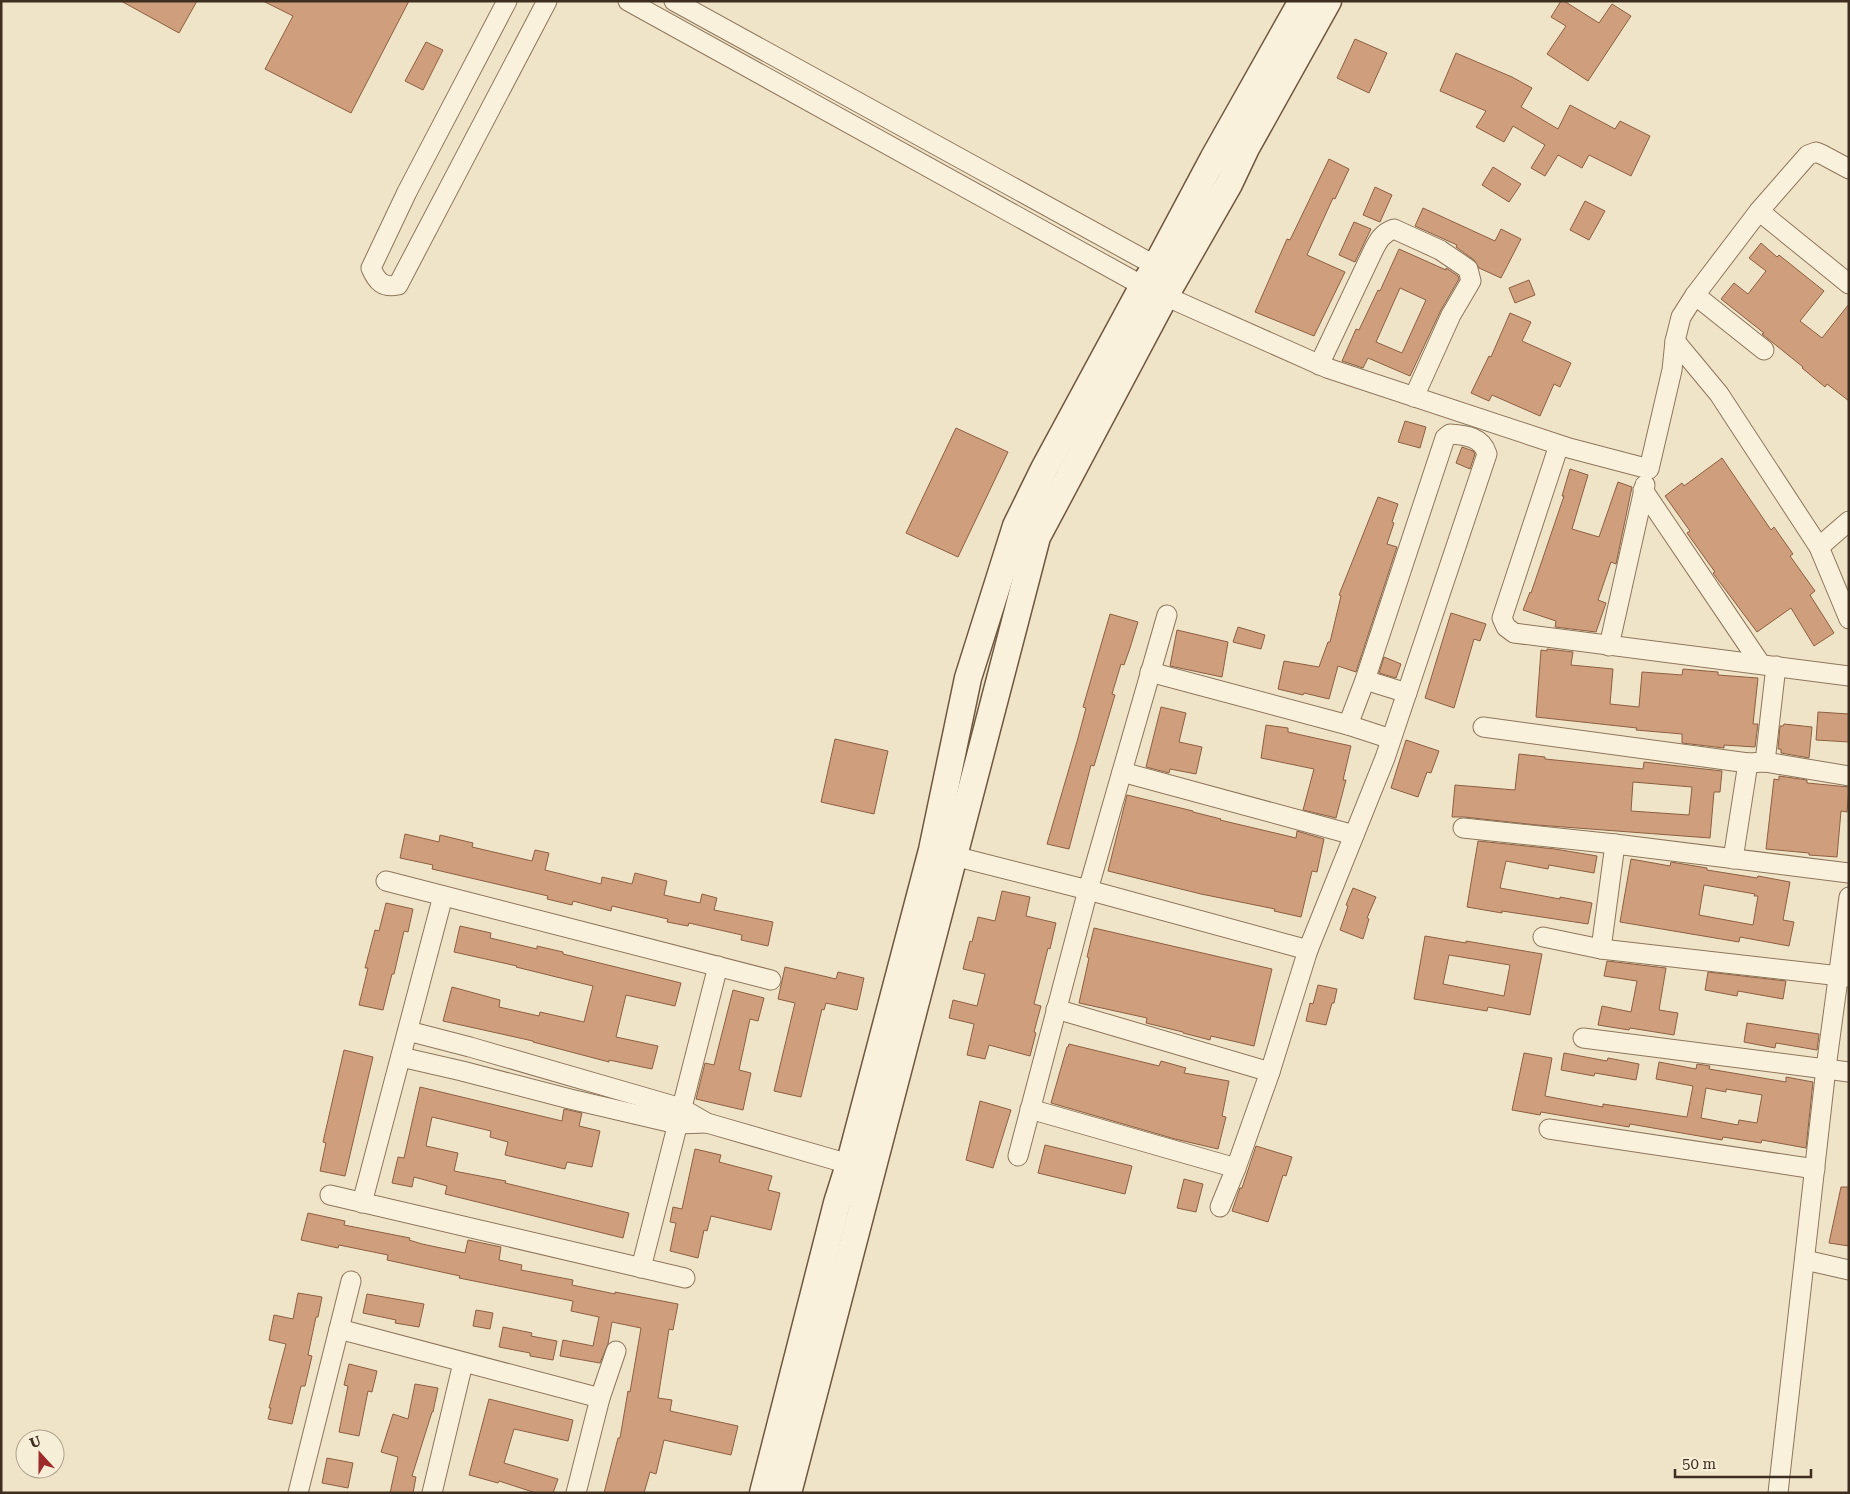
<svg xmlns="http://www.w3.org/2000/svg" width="1850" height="1494" font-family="'Roboto Serif',serif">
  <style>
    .building { fill: #cf9f7d; stroke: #8d5f41; fill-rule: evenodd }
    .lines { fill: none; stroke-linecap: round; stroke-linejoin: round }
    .street-casing { stroke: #8d765c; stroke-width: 21 }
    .secondary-casing { stroke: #6f573f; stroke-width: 29 }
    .street { stroke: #faf1dc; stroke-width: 19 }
    .secondary { stroke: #faf1dc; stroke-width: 26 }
  </style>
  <rect width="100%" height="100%" fill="#f0e4c8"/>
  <g class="building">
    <path d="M121,1H197L179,33Z"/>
    <path d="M263,1H409L351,113L265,69L293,16Z"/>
    <path d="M1561,1H1564L1599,23L1612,4L1631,16L1588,81L1547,54L1566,26L1551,17Z"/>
    <path d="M1355,39L1387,53L1369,93L1337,78Z"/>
    <path d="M426,42L443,50L423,90L405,81Z"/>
    <path d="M1456,53L1512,77L1532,88L1521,107L1558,129L1570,105L1615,129L1620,121L1650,136L1631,176L1589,155L1582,168L1558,155L1545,176L1531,168L1545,145L1513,126L1504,142L1476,127L1486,111L1440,91Z"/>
    <path d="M1329,159L1349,169L1335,199L1333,198L1307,255L1345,272L1314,336L1255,312L1287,239L1290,240Z"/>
    <path d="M1493,167L1521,184L1509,202L1482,185Z"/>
    <path d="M1375,187L1392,195L1380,222L1363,215Z"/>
    <path d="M1585,201L1605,211L1589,240L1570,230Z"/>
    <path d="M1423,208L1495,241L1501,229L1521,239L1501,278L1479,268L1474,260L1456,247L1457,245L1415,226Z"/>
    <path d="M1354,222L1371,229L1355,262L1339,255Z"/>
    <path d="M1761,243L1777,257L1779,255L1824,291L1800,321L1822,338L1849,304V401L1827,384L1825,387L1802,368L1803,367L1762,334L1764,333L1721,299L1734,283L1748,294L1766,271L1749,258Z"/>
    <path d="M1399,249L1446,270V268L1458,276L1459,279L1441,310L1410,376L1368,358L1363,368L1342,361L1356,329L1359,330L1378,290L1380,291ZM1400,288L1426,300L1402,353L1376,342Z"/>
    <path d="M1529,280L1535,295L1515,303L1509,288Z"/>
    <path d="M1510,313L1531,322L1522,341L1571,363L1560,387L1554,384L1540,416L1492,395L1489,401L1471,393L1489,356L1491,357Z"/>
    <path d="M1405,421L1426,427L1420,448L1398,442Z"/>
    <path d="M956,428L1008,452L958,557L906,533Z"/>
    <path d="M1462,447L1473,451L1475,454L1470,469L1456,463Z"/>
    <path d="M1722,458L1771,530L1774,527L1793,554L1790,556L1815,591L1810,595L1834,633L1814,646L1791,608L1757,632L1713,573L1715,572L1687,533L1690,531L1665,496L1682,483L1684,486Z"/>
    <path d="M1570,469L1588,475L1572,529L1599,537L1618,482L1632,487L1616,564L1611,562L1598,600L1606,603L1596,632L1555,627L1556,621L1523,610L1530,592L1531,593L1564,496H1562Z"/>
    <path d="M1378,497L1398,504L1392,522L1394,523L1387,544L1397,547L1356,672L1338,666L1329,699L1304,693L1303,695L1278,689L1284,661L1319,667L1328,642H1330L1341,596L1339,595Z"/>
    <path d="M1451,613L1486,624L1480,641L1474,639L1454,708L1425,698Z"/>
    <path d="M1110,614L1138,622L1130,648L1124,665L1121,664L1112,694L1115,695L1094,766L1091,765L1069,849L1047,844L1078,738L1086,708L1083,707Z"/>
    <path d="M1238,627L1265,635L1261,649L1233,642Z"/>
    <path d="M1177,630L1228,642L1222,677L1170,666Z"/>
    <path d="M1547,649L1573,652L1571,665L1613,669L1610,704L1639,707L1642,672L1682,675L1683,669L1718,672V675L1758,678L1753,724H1758L1755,747L1724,745V748L1682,743V734L1636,730L1637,728L1536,717L1541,650L1547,651Z"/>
    <path d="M1384,657L1401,664L1396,678L1379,673Z"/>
    <path d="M1161,707L1186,713L1179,742L1202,747L1196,774L1170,769L1169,773L1146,767Z"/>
    <path d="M1818,712L1849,714V742L1816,740Z"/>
    <path d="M1784,724L1812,727L1809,758L1781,753V749H1778L1780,726H1783Z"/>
    <path d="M1266,725L1288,728V732L1351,746L1343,780H1346L1336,818L1303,810L1314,769L1261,758Z"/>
    <path d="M835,739L888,751L874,814L821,802Z"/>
    <path d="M1406,740L1439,751L1431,773L1427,772L1418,797L1391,788Z"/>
    <path d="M1519,754L1545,757V759L1643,769L1644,762L1722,771L1720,792H1714L1710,838L1537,825L1464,817H1452L1455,785L1515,790ZM1633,782L1692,787L1689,815L1631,811Z"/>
    <path d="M1779,776L1807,780V783L1849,787L1847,812L1841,811L1837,857L1809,855V853L1766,849L1774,779L1779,780Z"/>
    <path d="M1127,795L1193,811V812L1221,819L1220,820L1296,838L1297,831L1324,839L1317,872L1312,871L1301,917L1274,911L1275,909L1201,894L1108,871Z"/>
    <path d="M405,834L439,842L440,835L473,843L472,847L532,861L535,850L549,853L545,870L601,884L602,877L632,884L635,873L667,881L664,895L700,903L702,894L717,898L714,910L773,922L768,946L741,940L742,935L689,923L688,926L667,922L668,919L612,906L611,911L573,901L572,905L547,899L548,896L432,869L433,865L400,858Z"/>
    <path d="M1478,841L1555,849L1597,856L1594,873L1549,865L1548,869L1506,861L1500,888L1560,899V897L1592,903L1588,924L1502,911V913L1467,907Z"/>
    <path d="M1631,859L1670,866L1671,862L1707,868V870L1757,878L1758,876L1790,882L1783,920L1794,922L1789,946L1740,937L1739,942L1620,922ZM1704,885L1755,894L1754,896H1758L1753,925L1699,915Z"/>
    <path d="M1353,888L1376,897L1367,918L1369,919L1363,939L1340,930L1348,906L1346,905Z"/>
    <path d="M1002,891L1030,897L1026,916L1056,923L1050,949L1048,948L1034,1004L1041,1006L1034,1032L1036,1033L1030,1056L989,1045L985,1059L967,1055L974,1024L949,1018L953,1000L977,1006L985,974L963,969L970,941L972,942L978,917L995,921Z"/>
    <path d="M386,903L413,909L408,932L404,931L394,974H392L383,1010L359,1005L368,968H365L375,930L379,931Z"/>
    <path d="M460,926L491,933L490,938L537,949V946L563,952V954L681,983L675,1006L626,995L616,1037L658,1046L652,1069L609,1060V1062L533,1042V1041L443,1021L452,987L500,1000L499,1007L539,1016L540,1012L584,1022L593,986L516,967L517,966L454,952Z"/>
    <path d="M1094,928L1272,969L1254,1046L1211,1036L1210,1040L1183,1033V1032L1146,1023L1147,1018L1079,1003L1089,958L1087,957Z"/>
    <path d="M1425,936L1466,943V941L1542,954L1530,1015L1488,1007L1487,1011L1414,999ZM1449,955L1510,965L1504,996L1443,984Z"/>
    <path d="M1607,961L1666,968L1659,1010L1678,1013L1674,1035L1630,1028L1629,1030L1598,1025L1602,1006L1631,1012L1637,981L1604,976Z"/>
    <path d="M785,967L836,979L838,972L864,978L857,1010L826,1003L824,1010L822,1009L801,1097L774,1091L795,1003L778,999Z"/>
    <path d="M1708,972L1786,981L1783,999L1738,991L1737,996L1705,990Z"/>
    <path d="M1318,985L1337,989L1334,1003H1332L1326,1025L1306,1021L1310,1003L1313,1004Z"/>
    <path d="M733,990L764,998L758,1021L750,1019L739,1070L751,1073L743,1110L696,1099L705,1063L714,1065Z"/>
    <path d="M1747,1023L1819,1034L1817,1050L1776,1043L1775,1048L1744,1042Z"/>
    <path d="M1069,1044L1159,1066L1161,1061L1186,1068L1184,1073L1229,1081L1222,1116L1226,1117L1218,1149L1175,1139L1051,1103L1067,1047H1068Z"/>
    <path d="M344,1050L373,1057L345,1176L320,1171L326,1143L323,1142Z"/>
    <path d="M1524,1053L1552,1058L1545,1096L1603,1107V1104L1687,1117L1693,1086L1656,1079L1659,1062L1696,1069L1697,1064L1710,1066L1709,1069L1786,1082V1077L1813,1082L1806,1148L1762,1140L1761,1143L1723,1137L1722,1140L1630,1124L1629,1127L1541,1112L1540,1115L1512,1110ZM1706,1088L1726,1092V1089L1762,1095L1757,1123L1739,1120L1738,1125L1701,1118Z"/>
    <path d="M1564,1053L1607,1061L1608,1058L1639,1064L1636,1080L1595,1073L1594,1076L1561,1070Z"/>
    <path d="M420,1087L562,1121L564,1109L582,1113L579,1126L600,1131L592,1167L567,1162L565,1169L505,1155L508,1142L490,1137L491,1131L432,1117L426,1146L458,1153L454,1171L506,1181L505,1183L629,1213L623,1238L445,1194L447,1186L414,1177L412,1187L392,1183L398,1157L404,1158Z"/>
    <path d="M980,1101L1011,1110L993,1168L966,1160Z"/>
    <path d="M1045,1145L1132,1166L1125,1194L1038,1173Z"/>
    <path d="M1256,1146L1292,1157L1286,1176L1283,1175L1268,1222L1232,1211L1240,1188H1242Z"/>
    <path d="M695,1149L721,1155L719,1162L772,1176L768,1190L780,1193L771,1230L711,1216L707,1231L704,1230L698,1258L670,1251L676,1223L670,1222L673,1207L682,1209Z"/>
    <path d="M1184,1179L1203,1184L1196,1212L1177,1208Z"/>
    <path d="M1841,1187H1849V1246L1829,1243Z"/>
    <path d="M308,1213L345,1221L344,1225L410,1238L409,1240L422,1244L465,1253L468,1240L501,1247L499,1260L522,1265L521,1270L573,1280L572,1285L615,1294V1292L678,1304L673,1330L669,1329L658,1398L672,1400L670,1411L738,1426L731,1455L664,1440L656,1474L650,1472L644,1493H604L618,1438H620L628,1391L630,1392L641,1328L612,1322L608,1344L600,1363L560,1356L563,1340L593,1346L599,1317L571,1311L573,1301L459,1278L460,1276L387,1260L388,1255L339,1245L338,1248L301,1240Z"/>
    <path d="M298,1293L322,1297L318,1317H316L308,1355L312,1356L305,1386H301L292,1424L268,1419L271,1408H269L286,1344L269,1340L274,1315L293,1319Z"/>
    <path d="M367,1294L424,1304L419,1327L395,1323L396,1320L363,1313Z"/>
    <path d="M476,1310L493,1313L490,1329L473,1326Z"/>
    <path d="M503,1327L532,1333L531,1336L557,1341L553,1360L530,1356V1353L499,1347Z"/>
    <path d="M349,1364L377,1371L372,1392L368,1391L359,1436L339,1432L348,1386L344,1385Z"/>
    <path d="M415,1384L438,1388L433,1412H432L412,1476L416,1477L413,1493H390L398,1457L381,1452L393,1414L408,1419Z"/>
    <path d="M489,1399L573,1420L568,1441L514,1429L504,1463L558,1479L553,1493H536L499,1481L498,1483L469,1475Z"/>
    <path d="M327,1458L353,1463L348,1488L322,1483Z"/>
  </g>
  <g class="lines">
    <defs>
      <g id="street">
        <path d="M507,1L407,192L371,268C377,282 383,288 398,285L547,1"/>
        <path d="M628,1L1143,286"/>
        <path d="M674,1L1156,266"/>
        <path d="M1759,211L1849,284"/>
        <path d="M1695,295L1764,350"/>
        <path d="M1165,296L1327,368L1569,448L1649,469L1672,370L1675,341L1681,317L1695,295L1759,211L1808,155L1816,152L1823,155L1849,169"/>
        <path d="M1675,341L1719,394L1819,547L1849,619"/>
        <path d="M1319,365L1373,251C1378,241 1382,233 1394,229L1440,250L1468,269L1471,281L1451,315L1414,397"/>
        <path d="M1559,445L1502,618L1506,627L1514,633L1849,676"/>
        <path d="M1643,490L1760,663"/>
        <path d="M1819,547L1849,521"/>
        <path d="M1609,646L1645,485"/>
        <path d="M1150,672L1348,725L1391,739"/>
        <path d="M1365,680L1407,693"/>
        <path d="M1483,727L1748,763L1765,762L1849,776"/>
        <path d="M1765,762L1776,666"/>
        <path d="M1122,772L1354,835"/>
        <path d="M1463,828L1615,844L1849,873"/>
        <path d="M942,853L1088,890L1167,615"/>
        <path d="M1733,859L1748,763"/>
        <path d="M386,881L771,980"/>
        <path d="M1543,937L1601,949L1849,977"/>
        <path d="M1601,949L1615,844"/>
        <path d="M1056,1009L1270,1072"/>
        <path d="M408,1031L470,1047L681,1108L707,1123L849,1164"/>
        <path d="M1583,1038L1849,1072"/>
        <path d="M401,1057L462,1071L570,1099L677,1124L707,1123"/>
        <path d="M1030,1109L1236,1168L1270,1072L1308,950"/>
        <path d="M1549,1129L1815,1169"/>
        <path d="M1018,1156L1088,890L1308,950L1385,758L1487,454C1482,437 1466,435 1450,434L1445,438L1365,680L1348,725"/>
        <path d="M330,1195L685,1278"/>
        <path d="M362,1203L443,896"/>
        <path d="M1220,1207L1236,1168"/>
        <path d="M1805,1260L1849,1270"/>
        <path d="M641,1268L718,966"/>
        <path d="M339,1329L600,1398"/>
        <path d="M298,1493L351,1281"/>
        <path d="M432,1493L463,1363"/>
        <path d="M576,1493L600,1398L616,1351"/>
        <path d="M1778,1493L1826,1068L1849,897"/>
      </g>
      <g id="secondary">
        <path d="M763,1493L837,1203L850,1162L932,850L968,678L1016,526L1044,469L1143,286L1156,266L1213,159L1302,1"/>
        <path d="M788,1493L1037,537L1165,296L1229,184L1246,148L1328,1"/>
      </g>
    </defs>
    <use href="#street" class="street-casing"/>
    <use href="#secondary" class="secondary-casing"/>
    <use href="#street" class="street"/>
    <use href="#secondary" class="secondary"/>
  </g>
  <rect width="1850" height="1494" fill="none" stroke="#3d2e20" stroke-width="5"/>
  <g transform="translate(40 1454) rotate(339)"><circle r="24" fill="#f7eed8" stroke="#ada18e"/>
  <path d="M0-4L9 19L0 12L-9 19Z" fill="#9e2a2b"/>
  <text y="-8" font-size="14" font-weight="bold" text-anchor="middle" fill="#3d2e20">U</text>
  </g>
  <path d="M1675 1469v8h136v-8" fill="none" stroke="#3d2e20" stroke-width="2.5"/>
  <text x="1682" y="1469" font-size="15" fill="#3d2e20" stroke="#f7eed8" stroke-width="4" paint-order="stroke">50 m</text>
</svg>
